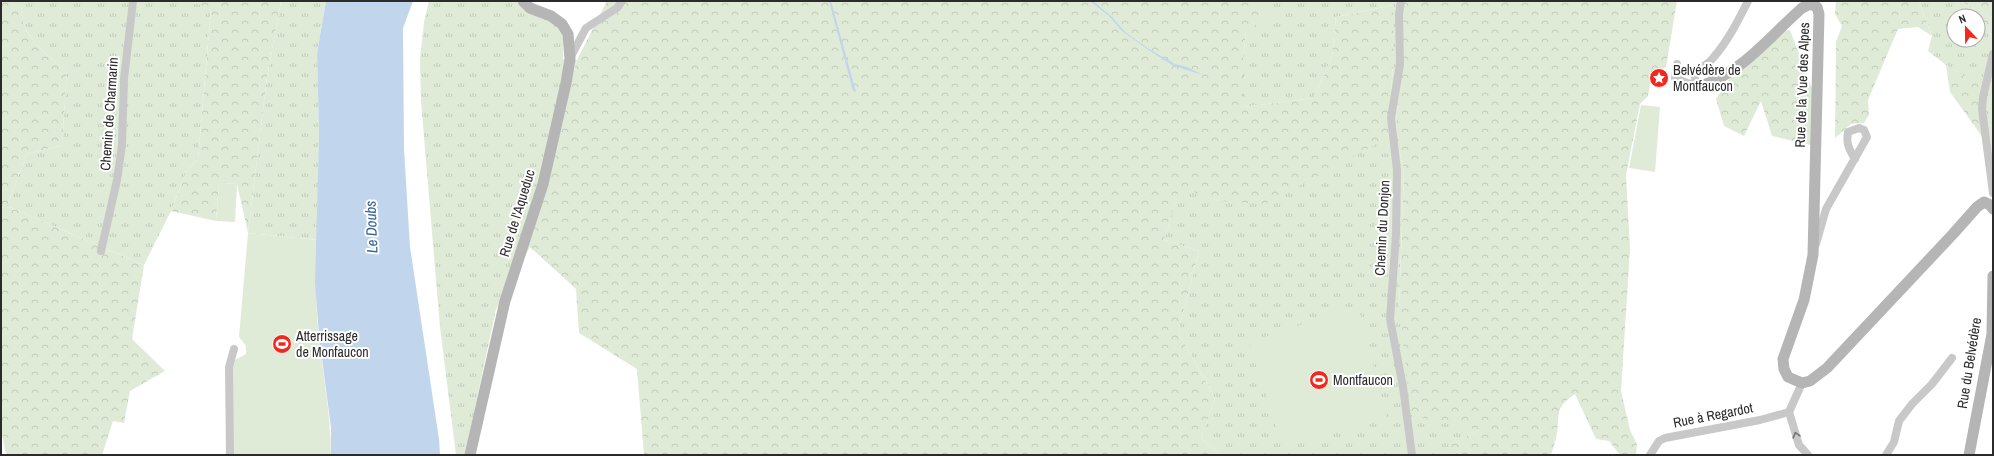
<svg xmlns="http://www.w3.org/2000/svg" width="1994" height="456" font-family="'Archivo Narrow',sans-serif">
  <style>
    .grass { fill: url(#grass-tufts); fill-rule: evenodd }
    .forest { fill: url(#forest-crowns) }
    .pitch { fill: #dfebd7 }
    .water { fill: #c1d6ed }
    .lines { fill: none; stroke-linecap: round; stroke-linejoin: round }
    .street { stroke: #c8c8c8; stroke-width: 8 }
    .secondary { stroke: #b5b5b5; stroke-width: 11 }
    .oneway { stroke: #727272 }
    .labels { text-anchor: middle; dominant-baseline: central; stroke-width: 4; stroke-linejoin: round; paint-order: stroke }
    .poi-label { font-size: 14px; fill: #2b2b2b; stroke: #fff; text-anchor: start }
    .street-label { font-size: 14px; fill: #2b2b2b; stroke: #fff }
    .water-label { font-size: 15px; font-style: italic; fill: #346293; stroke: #fff }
  </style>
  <defs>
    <pattern id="grass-tufts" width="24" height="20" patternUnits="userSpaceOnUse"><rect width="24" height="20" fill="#dfebd7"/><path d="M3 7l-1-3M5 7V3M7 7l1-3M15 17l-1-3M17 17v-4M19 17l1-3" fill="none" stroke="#c0cab9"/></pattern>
    <pattern id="forest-crowns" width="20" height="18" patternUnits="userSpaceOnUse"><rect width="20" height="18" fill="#dfebd7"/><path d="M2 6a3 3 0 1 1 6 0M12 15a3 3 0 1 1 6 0" fill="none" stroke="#c0cab9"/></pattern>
  </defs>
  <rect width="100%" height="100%" fill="#fff"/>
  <g class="grass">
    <path d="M21,1H189L211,8L198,160L188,168L171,211L144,265L7,206L27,154L62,145L67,71C42,49 20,38 21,1Z"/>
    <path d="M281,1H326L317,53L319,135L317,240L248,233L267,77Z"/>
    <path d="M429,1H516C528,15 559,16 563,37C564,43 563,52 563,59L577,60L530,247L496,309L465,455H456L440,327L421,101L420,58L424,22Z"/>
    <path d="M1258,1H1396L1401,12L1396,138L1404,171L1399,307L1479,430L1449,446L1462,455H1220L1201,438L1215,398L1178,332L1199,251L1164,240L1180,186L1218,201L1388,138L1393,63V5L1336,17L1332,56L1314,98L1243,107V58L1246,31L1259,3Z"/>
    <path d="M1919,1H1959L1971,6L1993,37V79L1989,91L1946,65L1928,51L1932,36ZM1954,16H1978V40H1954Z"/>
  </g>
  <g class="forest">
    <path d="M1,1H21C20,38 42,49 67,71L62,145L27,154L7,206L144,265L132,339L165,371L130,391L124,423L113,421L102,455H8L5,451L1,428Z"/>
    <path d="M189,1H281L267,77L248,233L237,184L219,183L216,221L171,211L188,168L198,160L211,9Z"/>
    <path d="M607,1H1258L1270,16L1246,31L1243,58V107L1314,98L1332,56L1336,17L1393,5V63L1388,138L1265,204L1218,201L1180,187L1164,240L1199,251L1178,332L1215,398L1201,438L1220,455H644L637,369L579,333L576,289L530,247L533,212L577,60Z"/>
    <path d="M1396,1H1677L1666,67L1652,75L1648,96L1640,104L1626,175L1630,249L1621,391L1630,430L1637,444L1636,455H1620L1609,441L1596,439L1575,394C1555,408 1560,411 1557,433C1556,440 1553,448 1551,455H1462L1448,446L1479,430L1411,415L1399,307L1404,171L1396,138L1401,12Z"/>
    <path d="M1836,1H1919L1932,36L1918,27L1898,29L1868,100L1869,115L1864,123L1851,124L1835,138L1836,42L1842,26L1835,14Z"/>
    <path d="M1959,1H1993V37L1971,6Z"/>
    <path d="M1790,30L1817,102L1815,146L1772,136L1761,101L1744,136L1724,126L1716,99L1735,70L1778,31Z"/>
    <path d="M1946,65L1989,90L1993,79V161L1991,149L1950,92Z"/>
  </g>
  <g class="pitch">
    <path d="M1641,105L1660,107L1655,172L1629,168Z"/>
    <path d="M219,183L237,184L235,222L216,221Z"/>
    <path d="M248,233L317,240C316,272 315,304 319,337C323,376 331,415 331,455H229L233,361L246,354V346L239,337Z"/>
    <path d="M1358,306L1387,418L1283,448L1249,342Z"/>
  </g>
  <g class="water">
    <path d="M326,1H413L403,28L404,149L410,247L439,439L440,455H331V428L319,336L315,283L319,135L317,53Z"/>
    <path d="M829,1H831L856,92L853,91Z"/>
    <path d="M1090,1H1093L1112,17L1125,32L1149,49L1175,64L1187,67L1203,75L1174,66L1150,51L1122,31L1109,16Z"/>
  </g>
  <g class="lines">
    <g class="street">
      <path d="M1401,1L1399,14L1400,64L1391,118L1397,170L1396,234L1390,319L1403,387L1412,455"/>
      <path d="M1993,54L1983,97L1982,109L1993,193"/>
      <path d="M570,58L586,28L617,8L622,1"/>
      <path d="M1677,64L1675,78L1687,83L1700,86"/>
      <path d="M1701,86L1696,82L1694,74C1699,67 1708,65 1713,58C1728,41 1738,21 1748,1"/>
      <path d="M1816,244L1826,209L1867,137L1864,130L1859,128L1848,132C1846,144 1849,149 1855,159"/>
      <path d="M101,251L117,180L122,145L124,79L133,1"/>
      <path d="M1802,383L1789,412L1799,445L1808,455"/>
      <path d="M230,455L229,367L234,349"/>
      <path d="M1650,455L1659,441L1665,438L1760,420L1789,412"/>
      <path d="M1886,455L1894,442L1899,421L1912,404L1932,384L1952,358"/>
    </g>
    <g class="secondary">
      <path d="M1701,86C1745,70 1768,38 1802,8L1810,4L1817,7L1819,14L1813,255L1804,300L1783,359L1784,369L1788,377L1802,383L1810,381L1827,368L1953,234L1977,207L1984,202L1990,205L1993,209"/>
      <path d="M470,455L505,301L543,184L566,83L570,59L568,34L562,24L551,16L530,8L523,1"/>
      <path d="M1969,455L1992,334L1993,276"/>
    </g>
  </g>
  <defs><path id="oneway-chevron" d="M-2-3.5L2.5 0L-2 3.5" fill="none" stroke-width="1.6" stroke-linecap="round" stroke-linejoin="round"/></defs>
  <use class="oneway" href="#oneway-chevron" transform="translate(1796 435) rotate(-106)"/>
  <defs>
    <symbol id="sight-disc" viewBox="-11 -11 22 22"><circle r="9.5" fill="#f4271c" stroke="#fff"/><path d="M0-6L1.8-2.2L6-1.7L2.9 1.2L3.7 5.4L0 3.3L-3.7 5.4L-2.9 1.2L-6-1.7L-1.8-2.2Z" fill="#fff"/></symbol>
    <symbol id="stadium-disc" viewBox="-11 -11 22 22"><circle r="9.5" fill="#f4271c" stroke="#fff"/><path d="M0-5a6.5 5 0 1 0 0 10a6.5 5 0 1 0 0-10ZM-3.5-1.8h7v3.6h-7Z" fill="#fff"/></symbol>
  </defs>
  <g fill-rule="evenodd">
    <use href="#sight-disc" x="1648" y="67" width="22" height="22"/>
    <use href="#stadium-disc" x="271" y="333" width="22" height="22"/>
    <use href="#stadium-disc" x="1308" y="369" width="22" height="22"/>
  </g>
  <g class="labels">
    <g class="poi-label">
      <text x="1673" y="70">Belvédère de<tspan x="1673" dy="16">Montfaucon</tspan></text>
      <text x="296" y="336">Atterrissage<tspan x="296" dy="16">de Monfaucon</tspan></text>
      <text x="1333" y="380">Montfaucon</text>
    </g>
    <g class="street-label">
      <text transform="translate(1802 85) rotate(-88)">Rue de la Vue des Alpes</text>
      <text transform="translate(109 114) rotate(-86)">Chemin de Charmarin</text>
      <text transform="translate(517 213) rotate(-73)">Rue de l'Aqueduc</text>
      <text transform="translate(1382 228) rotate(-87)">Chemin du Donjon</text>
      <text transform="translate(1969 363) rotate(-81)">Rue du Belvédère</text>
      <text transform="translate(1713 415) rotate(-11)">Rue à Regardot</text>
    </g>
    <g class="water-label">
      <text transform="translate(371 227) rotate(-92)">Le Doubs</text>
    </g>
  </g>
  <rect width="1994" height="456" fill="none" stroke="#2b2b2b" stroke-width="4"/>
  <g transform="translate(1966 28) rotate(338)"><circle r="19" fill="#ffffff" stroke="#aaaaaa"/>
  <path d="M0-3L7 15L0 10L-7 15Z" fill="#f4271c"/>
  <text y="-6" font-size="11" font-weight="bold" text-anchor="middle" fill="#2b2b2b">N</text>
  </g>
</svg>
